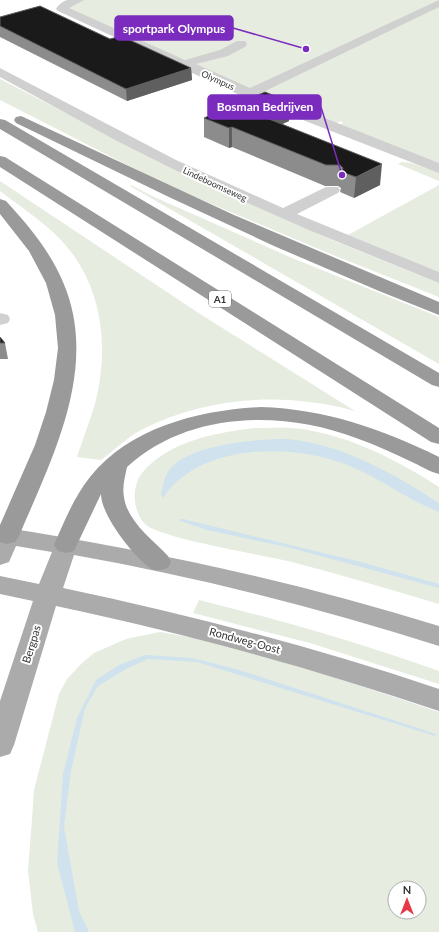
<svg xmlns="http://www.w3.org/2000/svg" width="439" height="932" font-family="Lato,sans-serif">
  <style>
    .green { fill: #e6ecdf; fill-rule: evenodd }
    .water { fill: #cfe2ee }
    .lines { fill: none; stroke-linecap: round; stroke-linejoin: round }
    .minor { fill: #d0d0d0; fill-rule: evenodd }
    .major { fill: #ababab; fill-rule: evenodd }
    .highway { fill: #9a9a9a; fill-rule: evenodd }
    .wall { fill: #8c8c8c }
    .shaded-wall { fill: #5f5f5f }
    .building { fill: #1a1a1a; stroke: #5f5f5f }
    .labels { text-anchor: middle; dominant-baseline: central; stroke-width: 4; stroke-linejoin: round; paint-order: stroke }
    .far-street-label { font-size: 9px; fill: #333; stroke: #fff }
    .shield { fill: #fff; stroke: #707070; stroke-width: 1 }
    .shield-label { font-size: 10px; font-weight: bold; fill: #333 }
    .street-label { font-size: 11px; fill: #333; stroke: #fff }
    .leader { fill: none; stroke: #7b2cbf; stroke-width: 1.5 }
    .callout-dot { fill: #7b2cbf; stroke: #fff; stroke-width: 1.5 }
    .callout { fill: #7b2cbf; stroke: #7b2cbf; stroke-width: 1.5 }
    .callout-label { font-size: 12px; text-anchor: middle; font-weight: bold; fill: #fff }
  </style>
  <rect width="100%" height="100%" fill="#fff"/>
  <g class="green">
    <path d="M82,0H439V163L338,125L343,123L341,121L335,124L262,94L263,92L248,88L196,65L198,63L179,58L68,9L69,5Z"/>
    <path d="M0,79L190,177L332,240L439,283V297L328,253L183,192L143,173L0,100Z"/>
    <path d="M402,162L411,163L439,172V181L398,164Z"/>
    <path d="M0,181L200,314L355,411C287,392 209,396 145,428C129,435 115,450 101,460L77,457C83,438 91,419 96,400C110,342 101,279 57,236C40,219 19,206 0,191Z"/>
    <path d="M131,185L152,196L292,258L439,317V364L130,186Z"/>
    <path d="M439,185V272L348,235Z"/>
    <path d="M254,428C270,428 287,427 302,429C353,437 397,460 439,487V604C389,589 338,574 288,561C262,555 159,538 145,524C133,512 131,487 142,473C169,441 214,433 254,428Z"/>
    <path d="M199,600C280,620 360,643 439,671V684L310,643L193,613Z"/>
    <path d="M160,632L217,642L340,679L439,712V932H38L33,914L28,871L32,819L34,790L59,694L67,679L82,663L94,653L126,639ZM395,888H419V912H395Z"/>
  </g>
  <g class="water">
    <path d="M287,439C342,444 393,473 439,503V512C408,500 381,479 350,466C295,443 200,442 163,498L161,495C163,486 164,476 170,469C190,444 257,439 287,439Z"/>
    <path d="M183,519L361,562L439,584V588L287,547L207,530L178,520Z"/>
    <path d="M145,655L192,658L236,669L436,734L435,736L197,662L148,659L126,669L98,686L85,708L71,771L64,827L79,911L89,932H75L57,863L63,774L77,718L96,680L119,665Z"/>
  </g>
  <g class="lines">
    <g class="minor">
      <path d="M67,0H84L69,8L185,60L220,50L237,41H245L247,44L245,47L228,56L196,64L250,88L439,0V7L261,93L439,163V173L244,97L58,11L56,9C59,4 62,2 67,0Z"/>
      <path d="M0,68L176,160L283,208L326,187H338L340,190L338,193L297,214L439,272V283L311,231L191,178L117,141L0,77Z"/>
      <path d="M0,313L8,315L10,319L8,323L0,325Z"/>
    </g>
    <path class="major" d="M0,527C149,550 295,581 439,626V646C319,608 198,577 74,555L63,588C190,615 315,647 439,689V711C311,668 188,634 56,606L14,745L10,754L0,757V701L33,601L0,594V576L39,584L52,552L16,546L9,562L0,565Z"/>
    <g class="highway">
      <path d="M21,116L234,215L439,302V315L379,291L274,246L171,198L16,123L14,120L16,117Z"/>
      <path d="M0,119L5,120L439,373V387L432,385L0,129Z"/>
      <path d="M0,156L5,157L439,428V444L431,442L0,167Z"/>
      <path d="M0,199L6,201C28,225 50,251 63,282C100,367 52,458 19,536L15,542L7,544L0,542V525L35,445L46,412L54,380L58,348L55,315L46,283L29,251L0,214Z"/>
      <path d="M261,407C324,409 383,429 439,457V474C430,472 423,467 414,463C395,454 376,445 356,438C283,410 188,411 127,467C125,477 122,487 124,497C127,521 152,539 168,556L171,562L168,568C161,570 156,572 150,568C133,556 101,515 101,494L74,551L66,553L58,551L54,545C64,522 74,497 90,477C130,427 200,410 261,407Z"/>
    </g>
  </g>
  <g class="wall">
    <path d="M0,17L110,39L191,68L192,80L127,101L0,37Z"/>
    <path d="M204,118L289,121L282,124L380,185L354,198L340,192L341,188L338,186H325L232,147L229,148L204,137Z"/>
    <path d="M0,337L5,343L8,359H0Z"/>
  </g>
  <g class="shaded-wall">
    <path d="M191,68L192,80L127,101L126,89Z"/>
    <path d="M290,102L289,121L258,135L259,115Z"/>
    <path d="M232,127V147L229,148V128Z"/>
    <path d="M382,164L380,185L354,198L356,177Z"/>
  </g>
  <g class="building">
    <path d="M40,6L110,39L121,36L191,68L126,89L0,26V17Z"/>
    <path d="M265,92L290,102L259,115L382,164L356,177L342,172L343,168L340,165H326L232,127L229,128L204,118Z"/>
    <path d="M0,337L5,343H0Z"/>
  </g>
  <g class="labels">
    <g class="far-street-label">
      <text transform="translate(218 80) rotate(24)">Olympus</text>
      <text transform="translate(215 184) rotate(25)">Lindeboomseweg</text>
    </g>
    <rect class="shield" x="209" y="291" width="22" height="16" rx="3"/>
    <g class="shield-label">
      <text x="220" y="299">A1</text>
    </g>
    <g class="street-label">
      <text transform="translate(245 640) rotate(15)">Rondweg-Oost</text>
      <text transform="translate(31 644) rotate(-73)">Bergpas</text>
    </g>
  </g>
  <path class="leader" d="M306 49L233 28M342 175L321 107"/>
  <g class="callout-dot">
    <circle cx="306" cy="49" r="4"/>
    <circle cx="342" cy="175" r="4"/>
  </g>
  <g class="callout">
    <rect x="115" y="16" width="118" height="24" rx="4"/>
    <rect x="208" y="95" width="113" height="24" rx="4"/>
  </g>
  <g class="callout-label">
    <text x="174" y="33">sportpark Olympus</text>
    <text x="265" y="111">Bosman Bedrijven</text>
  </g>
  <g transform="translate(407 900)"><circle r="19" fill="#ffffff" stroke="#adadad"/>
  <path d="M0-3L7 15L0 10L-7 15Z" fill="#e63946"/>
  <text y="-6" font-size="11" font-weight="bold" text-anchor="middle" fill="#333333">N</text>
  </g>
</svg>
